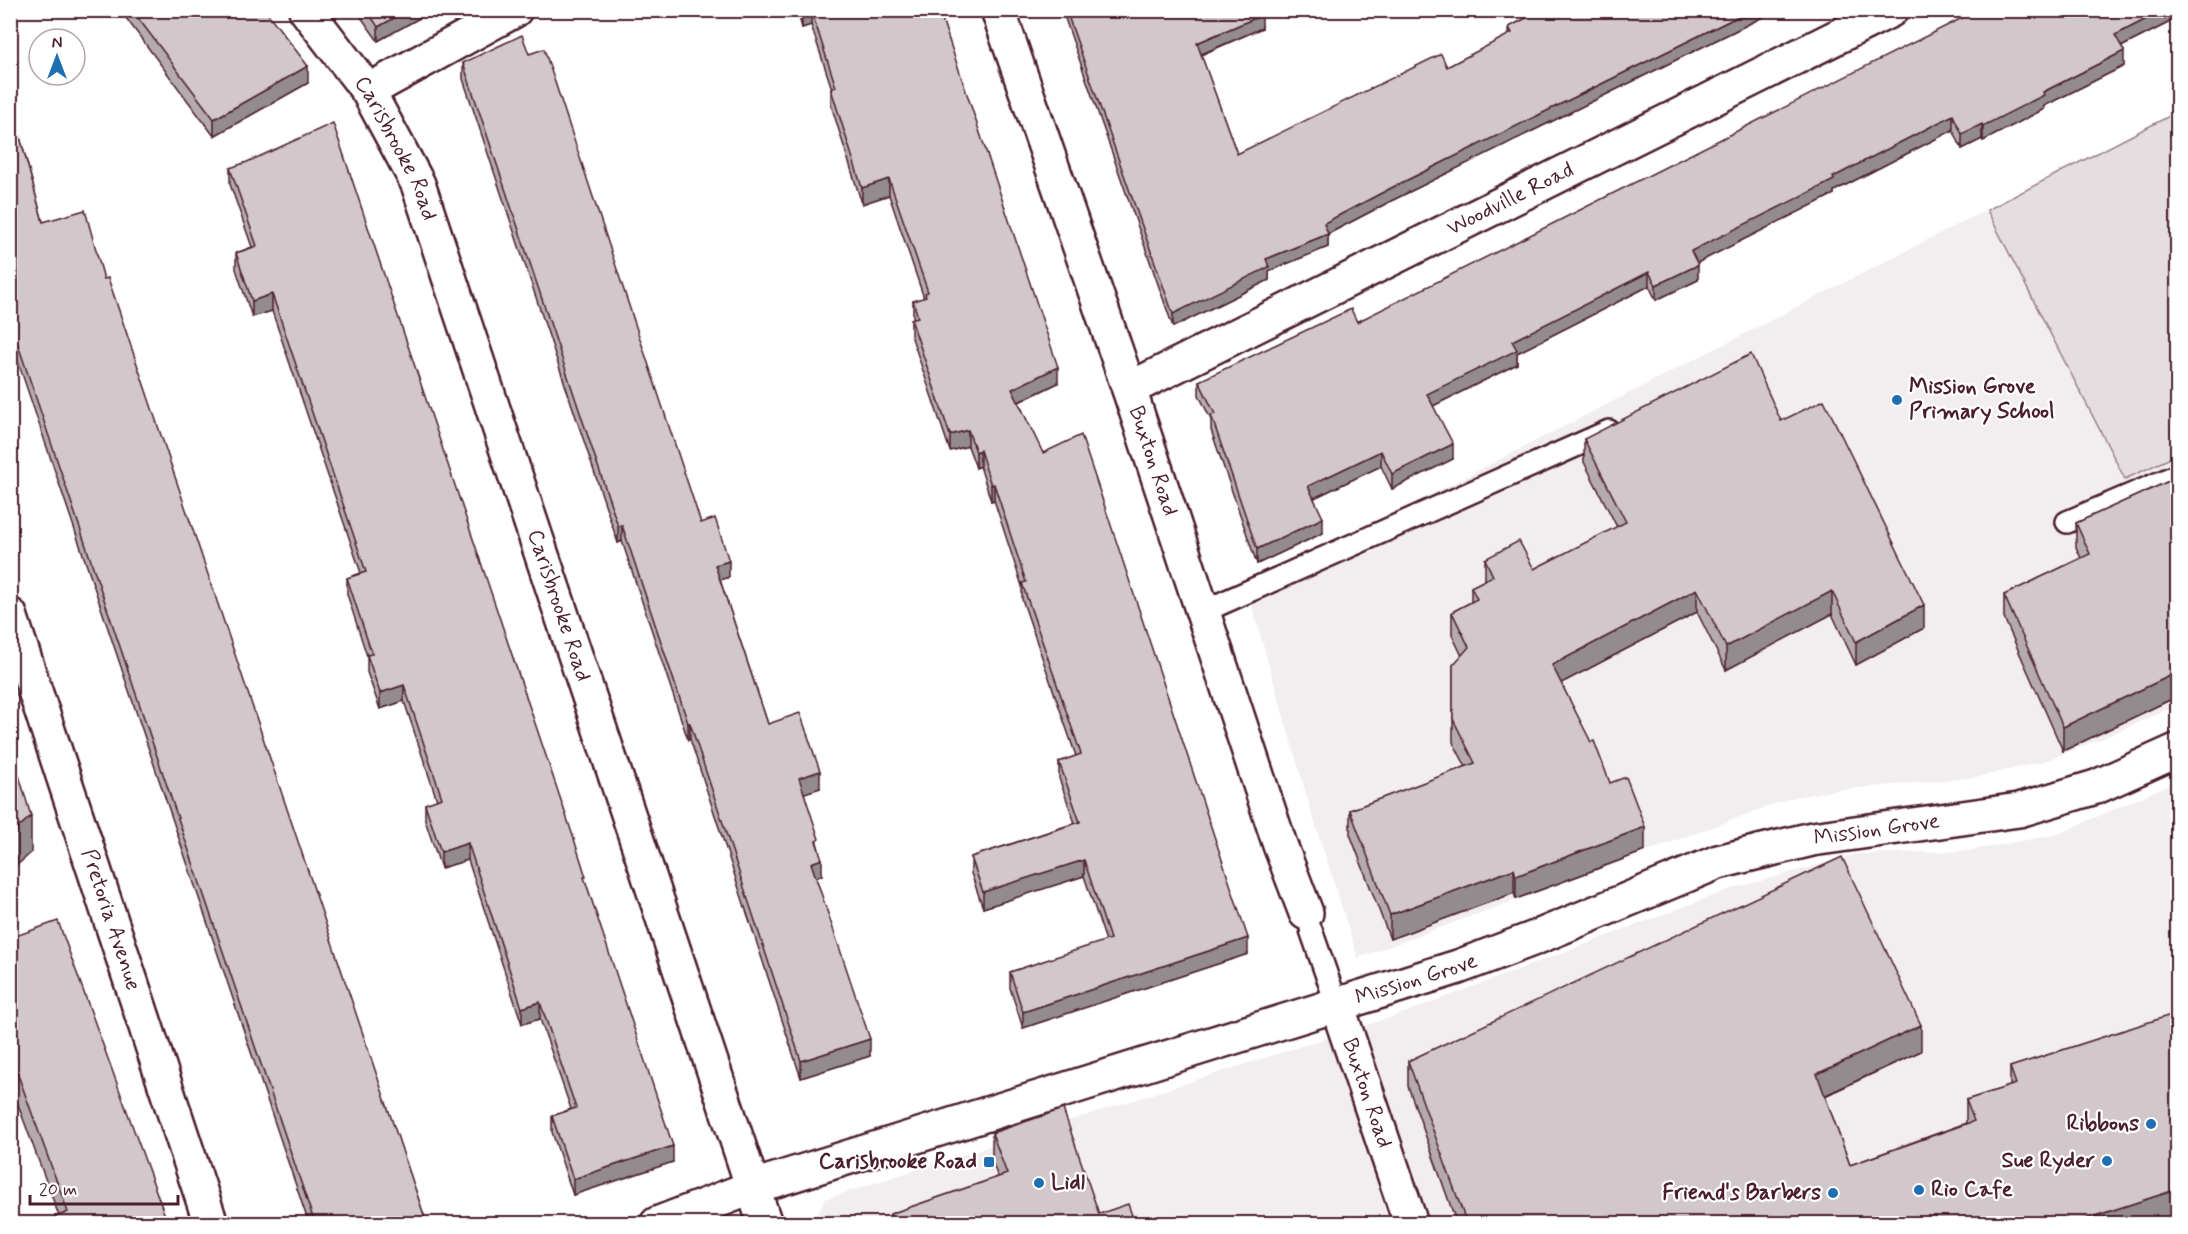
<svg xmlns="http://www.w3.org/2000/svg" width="2188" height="1234" font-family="Mynerve,sans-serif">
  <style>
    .built { fill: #f2eeef }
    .green { fill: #e5dee0; stroke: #987e86; stroke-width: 1.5 }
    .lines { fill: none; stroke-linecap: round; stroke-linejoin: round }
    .lane-casing { stroke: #4a1f2b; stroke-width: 26 }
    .street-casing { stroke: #4a1f2b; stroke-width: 38 }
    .lane { stroke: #fff; stroke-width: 21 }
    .street { stroke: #fff; stroke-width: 33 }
    .wall { fill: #b5abaf; stroke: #4a1f2b; stroke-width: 1.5 }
    .shaded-wall { fill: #938b8e; stroke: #4a1f2b; stroke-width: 1.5 }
    .building { fill: #d2c7cb; stroke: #4a1f2b; stroke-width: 1.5 }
    .poi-dot { fill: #1f6fb2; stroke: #fff; stroke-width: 2 }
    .labels { text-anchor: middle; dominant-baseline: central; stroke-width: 4.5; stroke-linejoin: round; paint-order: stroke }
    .street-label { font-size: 22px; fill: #4a1f2b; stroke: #fff }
    .poi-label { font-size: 22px; font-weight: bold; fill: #4a1f2b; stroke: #fff; text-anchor: end }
  </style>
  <rect width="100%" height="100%" fill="#fff"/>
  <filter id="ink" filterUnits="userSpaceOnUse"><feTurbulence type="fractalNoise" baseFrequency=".0167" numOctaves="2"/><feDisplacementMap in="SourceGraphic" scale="12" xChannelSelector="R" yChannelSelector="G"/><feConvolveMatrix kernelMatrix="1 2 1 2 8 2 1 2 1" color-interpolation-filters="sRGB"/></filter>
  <g filter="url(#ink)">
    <g class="built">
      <path d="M2177,112V705L2104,738L2042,762L1978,777L1839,790L1794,797L1358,958L1311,811L1247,589Z"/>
      <path d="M2177,781L2178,1221L2170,1223L812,1224L825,1199L1398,1015L1731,889L1857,854L1967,851L2058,834Z"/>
    </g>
    <path class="green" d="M2177,112V455L2125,479L1987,210Z"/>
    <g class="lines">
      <defs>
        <g id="lane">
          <path d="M2067,522L2178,475"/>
          <path d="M1202,612L1609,431"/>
          <path d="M1311,930L1337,1005"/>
        </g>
        <g id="street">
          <path id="s1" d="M306,10L368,91L418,184L765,1224"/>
          <path id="s2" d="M998,10L1129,389L1280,845L1306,913"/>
          <path d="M368,91L515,10"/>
          <path id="s3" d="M1129,389L1891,10"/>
          <path id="s4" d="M10,615L211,1224"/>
          <path id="s5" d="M1337,1005L1411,1224"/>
          <path id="s6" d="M657,1224L753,1187L1458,967L1535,938L1718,862L1812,839L2019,810L2096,787L2178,750"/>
        </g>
      </defs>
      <use href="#lane" class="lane-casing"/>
      <use href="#street" class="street-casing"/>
      <use href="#lane" class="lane"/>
      <use href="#street" class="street"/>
    </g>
    <g class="wall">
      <path d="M120,10H265L308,83L214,136Z"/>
      <path d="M356,10H434L378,41Z"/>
      <path d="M797,10H939L1058,383L1019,402L1248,954L1023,1028L1010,988V972L1106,941L1084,876L983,908L971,873V857L1075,823L1059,778V762L1076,756L1022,599V586L994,500L991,501L980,466L976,468L968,446L950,451L911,335V319H913V301L924,298L889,195L862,204L831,105V89H832L811,25L802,28Z"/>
      <path d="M1062,10H1260L1262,28L1201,55L1237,154L1447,67L1509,35V27L1542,10H1777L1393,200L1328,234V247L1269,271V280L1173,327Z"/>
      <path d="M2178,10V18L2121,47L2124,66L2044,106V109L1983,141L1982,139L1962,149L1953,130L1834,191V194L1697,263L1698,280L1656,300L1649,286L1517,353V364L1433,406L1453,459L1392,489L1381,466L1314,498L1323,533L1257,564L1211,430V420L1199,395V381Z"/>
      <path d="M463,63L729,577L720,580L768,724L820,788L804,793L819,850L822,875L816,878L870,1056L801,1078L690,739L688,740L622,541L618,543L463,79Z"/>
      <path d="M10,100L43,222L104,279L427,1224H309L10,338Z"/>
      <path d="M230,168L586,883L673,1162L573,1195L552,1132V1116L571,1109L540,1019L522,1024L468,860L441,868L425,820V804L437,800L404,701L380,709L367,672V656L347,594V578L361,573L272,311L252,317L236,269V253L252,247L230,184Z"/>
      <path d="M1781,421L1924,628L1856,665L1832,614L1726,670L1697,612L1561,683L1610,783L1645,851L1516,899L1514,893L1390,939L1350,834V810L1466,767L1453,742V665L1462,656L1452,635V612L1471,602V587L1485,580V559L1534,569L1617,527L1584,462V439Z"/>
      <path d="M2178,477V696L2063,751L2004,618V595L2081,558L2076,547V523Z"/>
      <path d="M10,938L168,1224H48V1220L59,1216L10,1083Z"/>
      <path d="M2178,1009V1214L2148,1224H1457L1408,1086V1061L1921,1051L1825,1096L1850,1165L1966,1123V1100L2010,1086V1067L2173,1015V1011Z"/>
      <path d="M992,1133L1099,1214L1135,1224H890V1214L998,1177L992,1162Z"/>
    </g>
    <g class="shaded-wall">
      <path d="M408,10H434L378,41V27Z"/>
      <path d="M807,10H811V25L802,28V12Z"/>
      <path d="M1751,10H1777L1393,200L1324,236V223L1393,187Z"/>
      <path d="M2164,10H2178V18L2115,50V35Z"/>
      <path d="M1262,15V28L1197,56V43Z"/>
      <path d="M2124,51V66L2044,106V109L1983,141V126L2043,92Z"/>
      <path d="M308,66V83L214,136V119Z"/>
      <path d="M1953,115V130L1834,191V194L1691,266V251Z"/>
      <path d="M1982,124V139L1962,149V134Z"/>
      <path d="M889,179V195L862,204V188Z"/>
      <path d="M1328,234V247L1269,271V280L1173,327V314L1266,259Z"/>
      <path d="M1698,265V280L1656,300V285Z"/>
      <path d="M1649,272V286L1517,353V364L1427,409V394L1512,341Z"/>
      <path d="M272,294V311L252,317V301Z"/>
      <path d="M1058,367V383L1012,405V389Z"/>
      <path d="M968,430V446L950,451V435Z"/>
      <path d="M1453,444V459L1392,489V474Z"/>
      <path d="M980,450V466L976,468V452Z"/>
      <path d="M1381,451V466L1308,501V486Z"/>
      <path d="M994,484V500L991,501V485Z"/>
      <path d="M1323,518V533L1257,564V549Z"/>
      <path d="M622,525V541L618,543V526Z"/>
      <path d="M729,561V577L715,582V565Z"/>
      <path d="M1697,589V612L1552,688V665Z"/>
      <path d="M1832,591V614L1726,670V647Z"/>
      <path d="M1924,605V628L1856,665V642Z"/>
      <path d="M2178,672V696L2063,751V727Z"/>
      <path d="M404,685V701L380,709V693Z"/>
      <path d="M688,723H690V739L688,740Z"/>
      <path d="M820,771V788L799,795V778Z"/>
      <path d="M31,816V853L10,871V835Z"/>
      <path d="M1645,827V851L1516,899V876Z"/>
      <path d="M468,843V860L441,868V852Z"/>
      <path d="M822,859V875L811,879V863Z"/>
      <path d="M1084,860V876L983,908V892Z"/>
      <path d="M1514,869V893L1390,939V915Z"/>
      <path d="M1248,938V954L1023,1028V1012Z"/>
      <path d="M540,1002V1019L522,1024V1008Z"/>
      <path d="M1921,1025V1051L1817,1099V1074Z"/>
      <path d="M870,1039V1056L801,1078V1061Z"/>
      <path d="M673,1146V1162L573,1195V1179Z"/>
      <path d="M2178,1189V1214L2148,1224H2070Z"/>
    </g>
    <g class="building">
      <path d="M132,10H265L308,66L214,119Z"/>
      <path d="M367,10H408L378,27Z"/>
      <path d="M811,10H939L1058,367L1012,389L1043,453L1081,435L1248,938L1023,1012L1010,972L1110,939L1084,860L983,892L971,857L1080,822L1059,762L1081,754L1022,583L1026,582L994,484L991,485L980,450L976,452L968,430L950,435L911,319L918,317L913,301L926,297L925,293L928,292L889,179L862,188L831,89L836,87Z"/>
      <path d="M1066,10H1260L1262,15L1197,43L1237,154L1441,54L1447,67L1512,33L1509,27L1542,10H1751L1393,187L1324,223L1328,234L1266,259L1269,267L1173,314Z"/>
      <path d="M1978,10H2164L2115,35L2124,51L2043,92L2044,95L1983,126L1982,124L1962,134L1953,115L1833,177L1834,180L1691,251L1698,265L1656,285L1649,272L1512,341L1517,350L1427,394L1453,444L1392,474L1381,451L1308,486L1323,518L1257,549L1211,415L1215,414L1199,381L1351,309L1357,322Z"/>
      <path d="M522,35L529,54L544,49L701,523L715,518L729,561L715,565L768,724L800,713L820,771L799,778L819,839L816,841L822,859L811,863L870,1039L801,1061L690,723H688L622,525L618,526L463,63Z"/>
      <path d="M10,100L43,222L85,210L104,279L108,278L427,1224H315L10,321Z"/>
      <path d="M333,123L574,839L586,877H584L673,1146L573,1179L552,1116L576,1108L540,1002L522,1008L468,843L441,852L425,804L442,798L404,685L380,693L367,655L372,654L347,578L366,572L272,294L252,301L236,253L257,246L230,168L247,162Z"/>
      <path d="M1751,354L1781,421L1824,400L1924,605L1856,642L1832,591L1726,647L1697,589L1552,665L1591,742L1594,741L1610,783L1626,777L1645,827L1516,876L1514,869L1390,915L1350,810L1475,763L1453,719V665L1469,647L1452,612L1477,599L1471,587L1493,576L1485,559L1519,541L1534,569L1626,522L1584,439Z"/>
      <path d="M2178,477V672L2063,727L2004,595L2090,554L2076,523Z"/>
      <path d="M10,745L31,816L10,835Z"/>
      <path d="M1842,857L1921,1025L1817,1074L1850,1165L1974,1121L1966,1100L2016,1084L2010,1067L2174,1014L2173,1011L2178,1009V1189L2070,1224H1467L1408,1061Z"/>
      <path d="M58,921L168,1224H49L48,1220L68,1212L10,1053V938Z"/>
      <path d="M1063,1109L1099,1214L1128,1204L1135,1224H894L890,1214L1007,1174L992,1133Z"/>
    </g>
  </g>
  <g class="poi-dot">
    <circle cx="1897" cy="400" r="6"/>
    <circle cx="2151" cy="1124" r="6"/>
    <circle cx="2107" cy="1161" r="6"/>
    <rect x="983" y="1156" width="12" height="12" rx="3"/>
    <circle cx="1039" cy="1183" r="6"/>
    <circle cx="1919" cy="1190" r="6"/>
    <circle cx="1833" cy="1193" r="6"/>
  </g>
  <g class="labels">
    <g class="street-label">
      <text stroke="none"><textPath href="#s1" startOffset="166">Carisbrooke Road</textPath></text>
      <text stroke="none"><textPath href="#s3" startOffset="426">Woodville Road</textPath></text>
      <text stroke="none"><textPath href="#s2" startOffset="477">Buxton Road</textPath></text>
      <text stroke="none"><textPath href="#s1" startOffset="652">Carisbrooke Road</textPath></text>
      <text stroke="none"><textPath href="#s6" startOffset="1284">Mission Grove</textPath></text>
      <text stroke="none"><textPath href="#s4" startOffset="321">Pretoria Avenue</textPath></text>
      <text stroke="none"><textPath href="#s6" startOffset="798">Mission Grove</textPath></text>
      <text stroke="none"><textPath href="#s5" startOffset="93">Buxton Road</textPath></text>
    </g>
    <g class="poi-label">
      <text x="1909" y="387" text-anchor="start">Mission Grove<tspan x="1909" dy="25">Primary School</tspan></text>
      <text x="2139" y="1124">Ribbons</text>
      <text x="2095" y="1161">Sue Ryder</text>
      <text x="977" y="1162">Carisbrooke Road</text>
      <text x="1051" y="1183" text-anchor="start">Lidl</text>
      <text x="1931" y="1190" text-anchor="start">Rio Cafe</text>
      <text x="1821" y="1193">Friend's Barbers</text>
    </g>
  </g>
  <rect width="2188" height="1234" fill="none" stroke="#fff" stroke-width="36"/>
  <rect x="18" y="18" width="2152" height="1198" fill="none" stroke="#4a1f2b" stroke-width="2" filter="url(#ink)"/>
  <g transform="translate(57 57)"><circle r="28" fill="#ffffff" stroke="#b7a5aa" stroke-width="1.5"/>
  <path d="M0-4.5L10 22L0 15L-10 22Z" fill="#1f6fb2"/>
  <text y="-9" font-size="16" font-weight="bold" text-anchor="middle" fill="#4a1f2b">N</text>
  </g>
  <path d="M30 1195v9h148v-9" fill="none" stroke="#4a1f2b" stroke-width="3"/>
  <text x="39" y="1195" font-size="18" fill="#4a1f2b" stroke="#ffffff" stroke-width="4.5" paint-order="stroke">20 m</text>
</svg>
